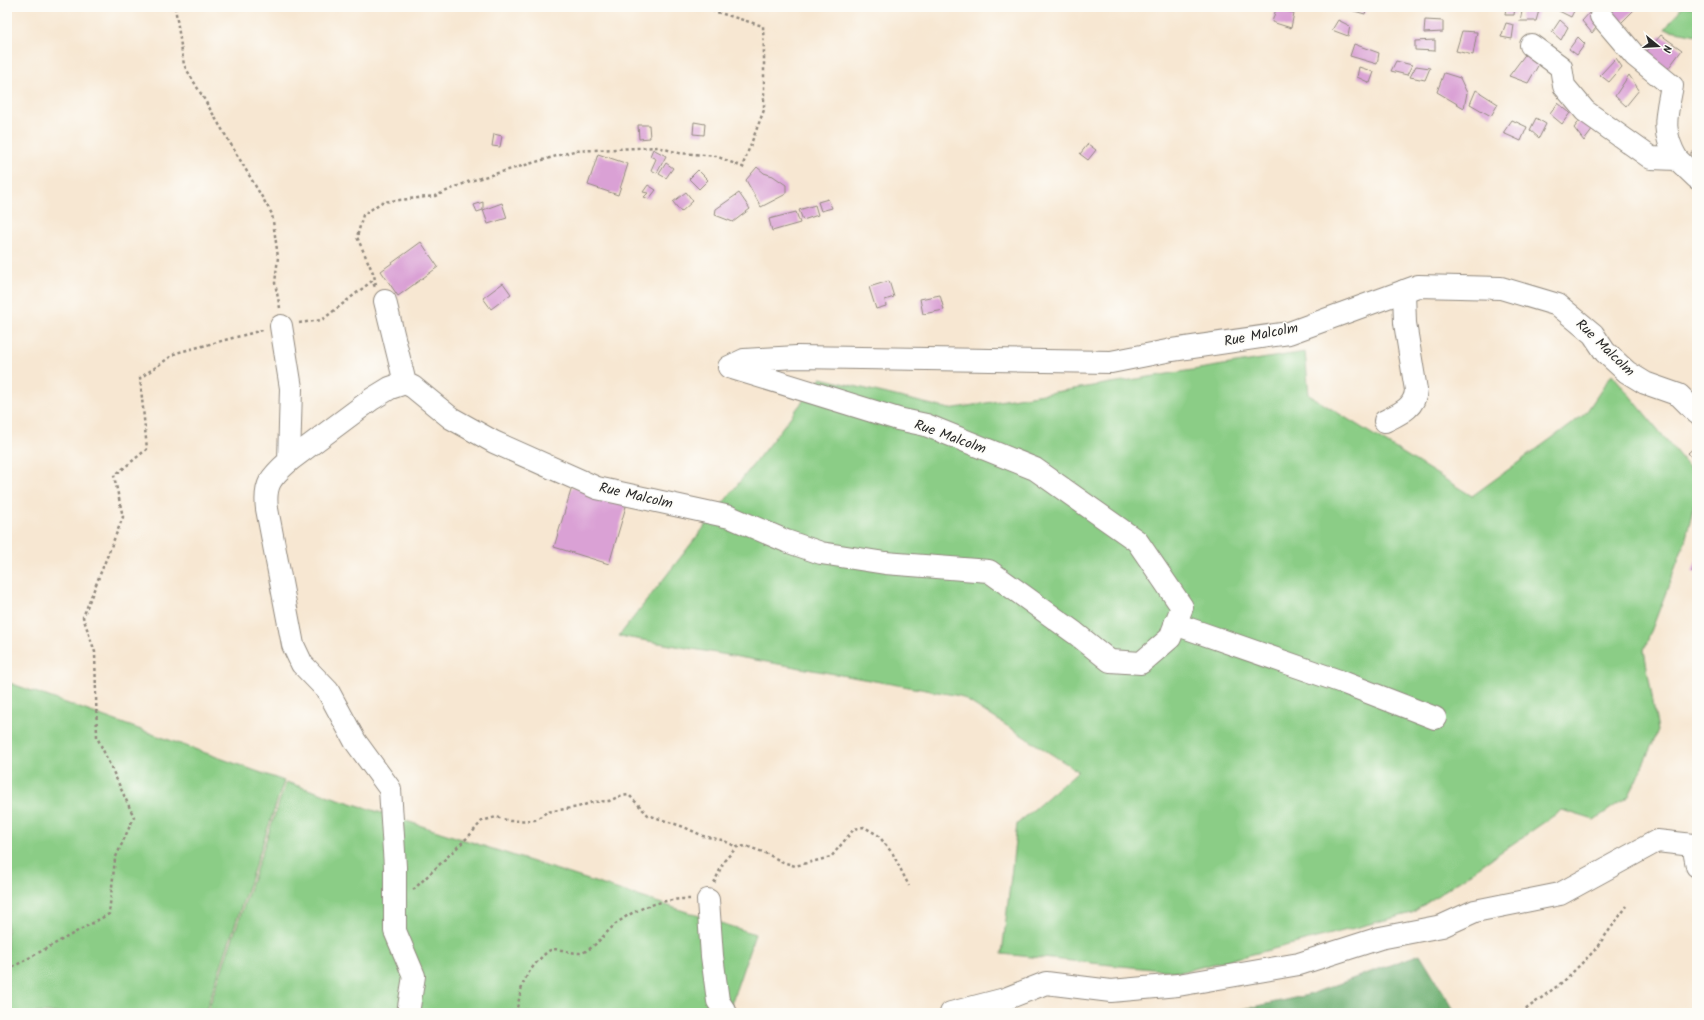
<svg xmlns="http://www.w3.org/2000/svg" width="1704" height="1020" font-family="Kalam,sans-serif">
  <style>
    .green { fill: #8bcd86; stroke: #5b7c58 }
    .forest { fill: #70b073; stroke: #4e6e4f }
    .building { fill: #daa1d5 }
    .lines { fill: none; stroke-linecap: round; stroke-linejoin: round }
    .minor-casing { stroke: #91897e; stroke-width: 24 }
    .path { stroke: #91897e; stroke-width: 2.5; stroke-dasharray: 3 3; stroke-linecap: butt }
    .minor { stroke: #fff; stroke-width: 22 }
    .labels { text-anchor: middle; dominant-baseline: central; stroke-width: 3.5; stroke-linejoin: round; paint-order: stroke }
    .street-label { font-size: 14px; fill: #2b2b2b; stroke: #fdfcf7 }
  </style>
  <rect width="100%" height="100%" fill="#fdfcf7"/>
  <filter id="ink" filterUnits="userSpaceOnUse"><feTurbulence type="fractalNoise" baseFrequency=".025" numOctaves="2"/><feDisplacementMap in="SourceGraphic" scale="8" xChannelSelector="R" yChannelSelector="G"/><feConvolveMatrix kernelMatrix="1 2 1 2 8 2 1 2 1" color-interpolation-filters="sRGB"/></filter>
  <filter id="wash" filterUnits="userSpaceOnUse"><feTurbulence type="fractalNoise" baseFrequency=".012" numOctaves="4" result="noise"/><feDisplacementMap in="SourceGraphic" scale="16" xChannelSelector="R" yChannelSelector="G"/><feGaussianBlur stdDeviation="0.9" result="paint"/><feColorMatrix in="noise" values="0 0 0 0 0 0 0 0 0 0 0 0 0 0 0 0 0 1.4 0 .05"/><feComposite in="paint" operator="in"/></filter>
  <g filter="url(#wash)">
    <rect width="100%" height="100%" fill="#f7e7d2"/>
    <g class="green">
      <path d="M1682,7H1692L1697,10V35L1665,29Z"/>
      <path d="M1305,352L1309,395L1472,496L1585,414L1612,374L1697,477V492L1685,542L1644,650L1658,731L1629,796L1594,820L1562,810L1412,913L1301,942L1181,972L1002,954L1017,824L1078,771L960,696L619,636L821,378L949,409Z"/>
      <path d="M7,682L284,781L205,1013H7Z"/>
      <path d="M286,782L755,934L728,1013H207Z"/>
    </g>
    <path class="forest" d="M1420,954L1456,1013H1225L1308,995Z"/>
    <g id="blocks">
      <g class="building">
        <path d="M1347,7H1367L1365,14L1347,9Z"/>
        <path d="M1506,7H1515L1514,15H1505Z"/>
        <path d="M1523,7H1540L1536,21H1520Z"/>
        <path d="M1551,7H1576L1571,17Z"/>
        <path d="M1604,7H1637L1621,23Z"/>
        <path d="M1276,9L1294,13L1291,28L1272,22Z"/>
        <path d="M1591,11L1600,23L1592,33L1582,21Z"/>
        <path d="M1338,20L1350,26L1348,36L1332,30Z"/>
        <path d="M1425,20L1443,21V32L1424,33Z"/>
        <path d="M1560,20L1568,27L1561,40L1552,32Z"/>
        <path d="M1506,23L1514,25L1512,39L1501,37Z"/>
        <path d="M1462,31L1477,32L1473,55L1456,51Z"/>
        <path d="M1661,35L1682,50L1664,74L1642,57Z"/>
        <path d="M1578,37L1585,44L1577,55L1569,49Z"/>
        <path d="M1435,40V51L1415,50V41Z"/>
        <path d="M1536,40L1542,59L1528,83L1509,76Z"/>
        <path d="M1354,44L1379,53L1377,64L1350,56Z"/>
        <path d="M1616,58L1622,67L1609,82L1600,75Z"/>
        <path d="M1396,61L1412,65L1407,75L1391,71Z"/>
        <path d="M1416,66L1430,68L1425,80L1410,77Z"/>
        <path d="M1359,67L1374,72L1370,83L1357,77Z"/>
        <path d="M1444,73L1460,78L1467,93L1464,108L1437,92Z"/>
        <path d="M1629,75L1639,90L1626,106L1615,96Z"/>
        <path d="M1476,90L1498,104L1491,116L1470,104Z"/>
        <path d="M1558,103L1570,113L1562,124L1550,114Z"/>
        <path d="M1584,115L1596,125L1584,141L1574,128Z"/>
        <path d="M1536,118L1546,124L1539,138L1530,130Z"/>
        <path d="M1512,120L1527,127L1521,141L1503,133Z"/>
        <path d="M694,122L705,124L704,135L693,134Z"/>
        <path d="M638,125H649L650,138L639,139Z"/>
        <path d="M494,134L502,136L500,147L492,146Z"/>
        <path d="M1088,144L1096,150L1088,160L1080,154Z"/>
        <path d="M653,149L666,156L657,173L651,170L656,159L650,156Z"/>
        <path d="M1691,152L1697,153V171L1691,170Z"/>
        <path d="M598,154L628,164L618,195L588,185Z"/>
        <path d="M666,163L673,168L666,178L659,174Z"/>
        <path d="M757,167L764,173L773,176L786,185V194L761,207L746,180Z"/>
        <path d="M698,170L708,180L699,189L689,179Z"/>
        <path d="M648,185L656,190L649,199L644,197L648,193L643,192Z"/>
        <path d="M686,192L693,201L681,212L673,202Z"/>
        <path d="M739,193L750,209L733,222L715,215L716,209Z"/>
        <path d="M828,199L832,208L821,211L818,202Z"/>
        <path d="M483,202V210L477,212L474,205Z"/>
        <path d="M502,203L507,218L488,224L483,210Z"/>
        <path d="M815,205L818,215L803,220L799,210Z"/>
        <path d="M796,212L800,223L772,231L769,219Z"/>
        <path d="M421,242L438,267L398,296L381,271Z"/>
        <path d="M889,281L894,297L885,300L886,306L876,309L869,287Z"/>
        <path d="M503,283L511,294L491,309L483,298Z"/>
        <path d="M940,295L944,310L923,314L920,299Z"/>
        <path d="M1697,445V464L1688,453Z"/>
        <path d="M572,487L627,503L609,564L554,547Z"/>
        <path d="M1697,559V573L1692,572Z"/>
      </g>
    </g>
  </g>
  <g filter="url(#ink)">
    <use href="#blocks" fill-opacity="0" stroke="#91897e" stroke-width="1"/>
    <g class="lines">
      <defs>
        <g id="minor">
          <path d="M1601,16L1635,56L1672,86C1666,116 1661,131 1677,159"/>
          <path d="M1531,45L1561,67L1564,86L1585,111L1651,158L1677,159L1697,178"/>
          <path d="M385,301L405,383L413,387L451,418L494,442L597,488L730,517L786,541L821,553L885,563L989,571L1075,633L1110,661L1141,663L1170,638L1182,607L1137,541L1035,469L926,425L898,419L729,367L744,360L797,357L1111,362L1172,350L1289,333L1418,286L1501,288L1558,305L1593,334L1605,352L1627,372L1645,383L1679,395L1697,413"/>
          <path d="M281,326L291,388L289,461C271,477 264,484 267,509L293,645L302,664L328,691L355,741L390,789L395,867V931L414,976L408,1013"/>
          <path d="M1385,421C1399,414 1415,408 1416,390L1405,323L1404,291"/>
          <path d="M289,461L372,399L390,388L405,383"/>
          <path d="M1175,624L1342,682L1435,718"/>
          <path d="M708,900L712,956L718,1001L726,1013"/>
          <path d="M951,1013L1005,999L1046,983L1111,991L1178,985L1299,964L1380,938L1442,926L1475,911L1560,894L1657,841L1693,845L1697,866"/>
        </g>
      </defs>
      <use href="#minor" class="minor-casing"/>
      <g class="path">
        <path d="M175,7L184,65L272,214L278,257L275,283L280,308"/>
        <path d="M700,7L763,26L764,54V110L742,167"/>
        <path d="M376,285L374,275L357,237L363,215L382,202L435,196L470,181L574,151L658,147L679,153L716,156L747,169"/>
        <path d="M299,323L322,320L372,281L375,287"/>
        <path d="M714,883L724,861L737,847"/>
        <path d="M413,890L469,836L482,821L496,817L510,821L535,820L547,812L578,807L593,802L609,801L620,796L629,795L648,815L684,827L703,836L722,840L737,847L746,846L763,852L783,862L795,866L831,857L854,829L864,827L878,835L893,854L909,886"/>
        <path d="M7,970L109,914L115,859L134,817L97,737L95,652L83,617L123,517L114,476L147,449L140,378L176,353L263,330"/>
        <path d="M515,1013C519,1004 519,996 522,987C526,974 536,962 546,953C556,943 573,957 584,952C600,944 607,929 621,920C639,907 667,898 690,899"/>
        <path d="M1521,1013L1564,981L1594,951L1627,906"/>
      </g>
      <use href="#minor" class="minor"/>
    </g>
  </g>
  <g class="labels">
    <g class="street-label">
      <text transform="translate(1261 335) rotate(-11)">Rue Malcolm</text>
      <text transform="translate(1605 348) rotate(44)">Rue Malcolm</text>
      <text transform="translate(950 437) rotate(20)">Rue Malcolm</text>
      <text transform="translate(636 496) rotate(13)">Rue Malcolm</text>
    </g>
  </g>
  <rect width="1704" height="1020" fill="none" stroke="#fdfcf7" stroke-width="24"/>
  <g transform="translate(1658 46) rotate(108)" stroke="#fdfcf7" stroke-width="3" paint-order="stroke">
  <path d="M0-3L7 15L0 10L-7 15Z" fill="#2b2b2b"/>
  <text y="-6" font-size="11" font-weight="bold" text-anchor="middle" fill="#2b2b2b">N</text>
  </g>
</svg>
